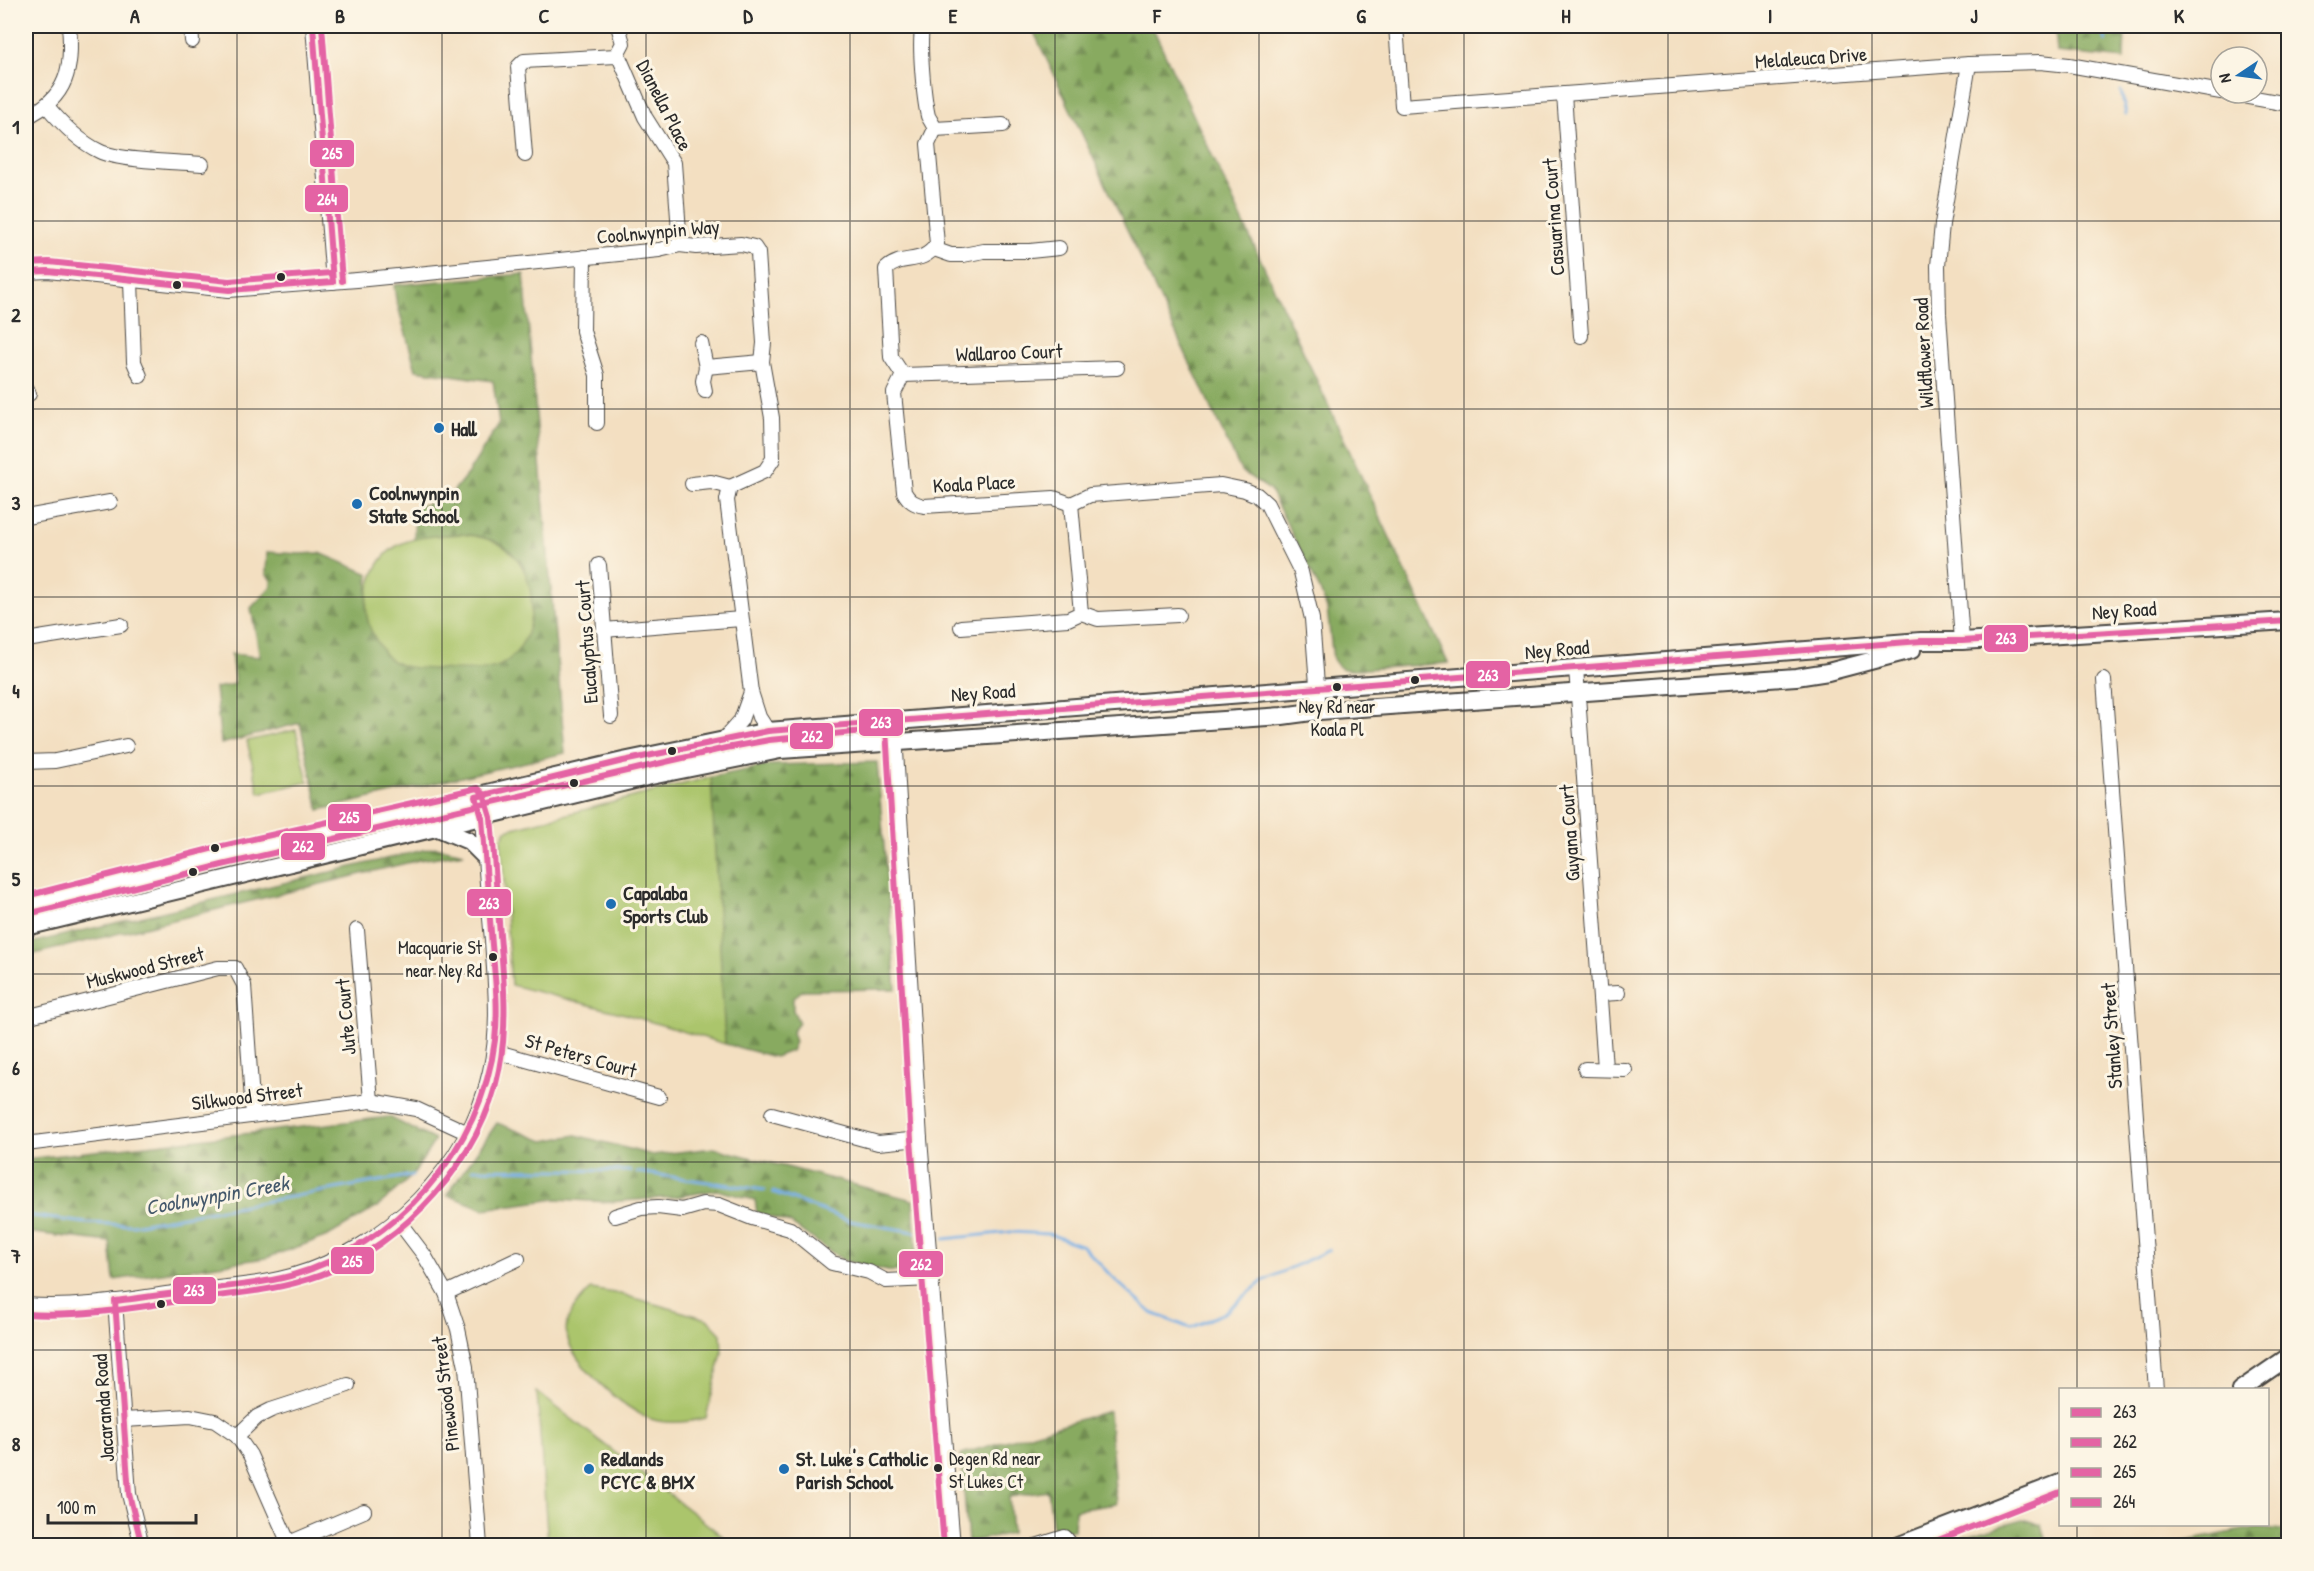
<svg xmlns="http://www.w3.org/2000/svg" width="2314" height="1571" font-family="'Patrick Hand',sans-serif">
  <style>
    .forest { fill: url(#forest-firs); stroke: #5a6a46; stroke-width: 1.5 }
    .garden { fill: #abc56c; stroke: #6b784c; stroke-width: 1.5 }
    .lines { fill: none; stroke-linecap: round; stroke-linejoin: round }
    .stream { stroke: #73ace3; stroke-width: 3 }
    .minor-casing { stroke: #494642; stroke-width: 16 }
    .major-casing { stroke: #494642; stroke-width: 20 }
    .minor { stroke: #fff; stroke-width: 14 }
    .major { stroke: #fff; stroke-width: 16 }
    .bus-1-casing { stroke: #fcf5e5; stroke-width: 10 }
    .bus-2-casing { stroke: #fcf5e5; stroke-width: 10 }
    .bus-3-casing { stroke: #fcf5e5; stroke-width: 10 }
    .bus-4-casing { stroke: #fcf5e5; stroke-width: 10 }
    .bus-1 { stroke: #e463a4; stroke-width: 6 }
    .bus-2 { stroke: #e463a4; stroke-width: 6 }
    .bus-3 { stroke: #e463a4; stroke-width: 6 }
    .bus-4 { stroke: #e463a4; stroke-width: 6 }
    .grid { fill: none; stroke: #2b2b2b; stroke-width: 1.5; stroke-opacity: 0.55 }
    .bus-dot { fill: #2b2b2b; stroke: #fcf5e5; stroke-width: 2 }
    .poi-dot { fill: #1f6fb2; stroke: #fcf5e5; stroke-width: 2 }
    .labels { text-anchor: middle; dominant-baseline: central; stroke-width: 6; stroke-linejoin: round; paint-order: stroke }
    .bus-label { font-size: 18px; fill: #2b2b2b; stroke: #fcf5e5 }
    .street-label { font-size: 20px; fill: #2b2b2b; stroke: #fcf5e5 }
    .poi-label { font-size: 20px; font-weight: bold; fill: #2b2b2b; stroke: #fcf5e5; text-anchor: start }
    .water-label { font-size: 21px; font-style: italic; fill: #44586b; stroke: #fcf5e5 }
    .line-badge { stroke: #fcf5e5; stroke-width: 2 }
    .badge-label { font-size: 16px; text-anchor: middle; font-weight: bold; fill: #fff }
    .neatline { fill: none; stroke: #2b2b2b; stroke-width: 2 }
    .grid-label { font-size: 20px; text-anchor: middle; font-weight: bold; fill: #2b2b2b }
  </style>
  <defs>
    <pattern id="forest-firs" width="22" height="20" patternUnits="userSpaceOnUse" patternTransform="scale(1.5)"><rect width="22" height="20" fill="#88aa60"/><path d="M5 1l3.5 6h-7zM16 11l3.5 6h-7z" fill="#6f8b4f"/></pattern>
  </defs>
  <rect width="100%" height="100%" fill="#fcf5e5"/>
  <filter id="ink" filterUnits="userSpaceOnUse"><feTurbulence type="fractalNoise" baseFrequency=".0167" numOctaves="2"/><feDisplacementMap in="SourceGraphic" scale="12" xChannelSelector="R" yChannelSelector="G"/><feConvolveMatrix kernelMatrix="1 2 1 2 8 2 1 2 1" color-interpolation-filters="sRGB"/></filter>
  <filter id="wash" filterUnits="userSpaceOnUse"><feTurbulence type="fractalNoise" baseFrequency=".008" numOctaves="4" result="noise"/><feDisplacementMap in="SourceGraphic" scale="24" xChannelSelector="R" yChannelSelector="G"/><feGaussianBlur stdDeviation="1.35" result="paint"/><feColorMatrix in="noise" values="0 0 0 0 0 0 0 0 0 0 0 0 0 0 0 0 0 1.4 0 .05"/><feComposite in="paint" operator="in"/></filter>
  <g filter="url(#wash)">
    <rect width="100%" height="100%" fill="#f3dfc1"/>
    <g class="forest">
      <path d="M1031,26H1152L1448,663L1353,670C1343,670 1338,668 1333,659L1327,609L1320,590L1270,490L1241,471Z"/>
      <path d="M2055,26H2125L2124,59L2057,52Z"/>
      <path d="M524,274L565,753L319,810L300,723L221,744L215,688L235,684L231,654L260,657L251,608L271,587V580L266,574L267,552L300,554L320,553L369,574L366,607L369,625L524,568C519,562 514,555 509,550C481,528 446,535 414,539L415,507L447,499L468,473L499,424L493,381L416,370L396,299L394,285Z"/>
      <path d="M877,762L896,989L803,990L793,998V1010L799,1023L792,1032L795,1042L791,1051L775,1057L725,1044L711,777L771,765Z"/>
      <path d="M436,847L464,853L419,860L26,956V944Z"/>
      <path d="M389,1117L435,1140L413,1175L376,1208L328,1236L266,1258L114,1280L110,1242L26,1232V1159Z"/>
      <path d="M497,1123L544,1141L576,1135L652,1155L714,1148L913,1200L918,1272L888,1271L843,1260L790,1223L757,1213L755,1200L717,1190L675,1197L609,1202L556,1199L484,1209L447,1195Z"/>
      <path d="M1109,1411L1116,1504L1075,1510L1074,1530L1053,1528L1048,1491L1009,1497L1012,1533L968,1542L961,1454Z"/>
      <path d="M2023,1519L2042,1525L2048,1545H1937Z"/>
      <path d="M2259,1527L2288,1531V1545H2180L2182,1542Z"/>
    </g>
    <g class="garden">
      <path d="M461,534C477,536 495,539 508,550C541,575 540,644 501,665C483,674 454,669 434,669C416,668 396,669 384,653C379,645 372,634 369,625C361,600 373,561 395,547C415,535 439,536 461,534Z"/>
      <path d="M296,730L308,782L259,793L247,741Z"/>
      <path d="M711,777L725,1044L625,1014L511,985L501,840L506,830Z"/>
      <path d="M591,1289L620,1294L707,1319L721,1334L722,1353L706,1418C689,1422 669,1425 651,1419C623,1408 574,1366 567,1336C562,1318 579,1301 591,1289Z"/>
      <path d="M537,1392L734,1545H548Z"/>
    </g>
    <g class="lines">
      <g class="stream">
        <path d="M2101,26L2106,41"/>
        <path d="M2121,91L2126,114"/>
        <path d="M473,1169L631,1171"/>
        <path d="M637,1172L765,1190"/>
        <path d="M773,1192L850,1221L915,1232"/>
        <path d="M26,1215L86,1223L133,1225L413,1175"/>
        <path d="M944,1239L1011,1232L1049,1234L1083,1246L1113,1278L1152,1313L1190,1328L1224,1313L1263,1281L1329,1250"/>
      </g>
    </g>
  </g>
  <g filter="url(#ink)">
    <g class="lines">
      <defs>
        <g id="minor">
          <path d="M191,26L192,41"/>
          <path d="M313,26L333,282"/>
          <path d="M923,26C918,40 924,99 928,116C930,120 933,124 935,129L928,144L937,244C921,267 903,253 886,269L891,357L903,375L894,393L904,492C909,501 914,504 924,506L1054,498L1071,504L1090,495L1221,485L1245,490L1257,495L1267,504L1301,572L1312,619L1319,711"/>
          <path d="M1396,26L1402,106L1969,64L2040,62L2069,65L2221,92"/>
          <path d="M616,56L623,43L618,26"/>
          <path d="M2226,93L2288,104"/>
          <path d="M1564,94L1581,336"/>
          <path d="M46,105C61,123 78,141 99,151C119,161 177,162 202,164"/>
          <path d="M26,117C68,98 73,67 69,26"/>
          <path d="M935,129L1003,125"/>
          <path d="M525,155L518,67L524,61L616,56L620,59L645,117L674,163L680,245"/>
          <path d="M934,249L951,255H963L984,251H1030L1059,248"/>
          <path d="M584,257L583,331L597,375V423"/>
          <path d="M26,272L48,271L229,290L357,280L659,250L680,245L696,247L741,244L754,247L758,253L764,343L762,362L772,418L773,459L765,471L730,487L727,500L751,692L759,717L768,731"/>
          <path d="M131,281L134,362L140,376"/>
          <path d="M701,343L706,367L703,381L705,391"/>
          <path d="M706,367L762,362"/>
          <path d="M903,375L1117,368"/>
          <path d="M26,389L29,394"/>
          <path d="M692,484L711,482L730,487"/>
          <path d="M26,517L110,502"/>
          <path d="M599,565L611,716"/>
          <path d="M1081,613L1098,619L1178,615"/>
          <path d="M961,627L1068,619L1081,613L1071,504"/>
          <path d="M604,630L741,619"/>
          <path d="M26,640L121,625"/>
          <path d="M1962,641L1939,314L1938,266L1942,224L1969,64"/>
          <path d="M1576,668L1605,1068"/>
          <path d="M2104,680L2156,1390"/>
          <path d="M894,719L920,1139L953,1546"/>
          <path d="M724,739L741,720L751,692"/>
          <path d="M26,762L55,761L126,746"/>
          <path d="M357,930L371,1101"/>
          <path d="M1600,994L1618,993"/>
          <path d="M26,1017L218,968H235L244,985L253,1115"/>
          <path d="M494,1051L659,1097"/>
          <path d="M1585,1069L1625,1070"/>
          <path d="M772,1114L878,1143L920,1139"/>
          <path d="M26,1144L371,1101L416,1109L468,1133"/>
          <path d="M615,1216L641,1208L658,1207L682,1210L703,1204L719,1205L752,1218L790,1229L832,1263L869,1272L886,1281L931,1279"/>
          <path d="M396,1218L424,1255L446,1293L458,1329L466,1367L480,1546"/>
          <path d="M446,1293L518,1259"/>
          <path d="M115,1301L129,1494L142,1546"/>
          <path d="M26,1305C75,1309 125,1300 174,1293C213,1288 254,1286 291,1276C386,1249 469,1168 490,1071C500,1028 495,984 492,940C488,899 485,859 482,818L476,797"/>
          <path d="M124,1420L190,1416L215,1421L237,1436L250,1455L290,1546"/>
          <path d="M237,1436L257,1417L271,1410L348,1385"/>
          <path d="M289,1543L364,1511"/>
          <path d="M1036,1546L1065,1537L1072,1546"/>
        </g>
        <g id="major">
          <path d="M438,828L469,841L485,857"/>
          <path d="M26,905L220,856L623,761L768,731L1921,641H1962L2288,621"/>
          <path d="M26,927L651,776L780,750L1282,716L1319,711L1796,677L1828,672L1912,650"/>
          <path d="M2240,1390L2288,1357"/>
          <path d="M1897,1546L2060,1483"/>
        </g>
      </defs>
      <use href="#minor" class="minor-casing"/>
      <use href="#major" class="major-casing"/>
      <use href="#minor" class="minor"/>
      <use href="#major" class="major"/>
      <defs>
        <path id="bus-1" d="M142,1546L129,1494L115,1301C148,1297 181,1292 214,1288C239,1285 265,1283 290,1276C396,1246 482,1149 495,1040C499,1008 495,976 492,945C489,902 485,860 482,818L476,797L623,761L768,731L1921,641H1962L2288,621"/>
        <g id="bus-2">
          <path d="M28,914L222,865L726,748L769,740L886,729L911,1140L944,1546"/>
          <path d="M1923,1546L2060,1492"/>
        </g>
        <g id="bus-3">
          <path d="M322,26L342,281"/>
          <path d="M26,263L49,262L229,281L332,273"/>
          <path d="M26,896L218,847L478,788L484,794L491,817C494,857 497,896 500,935C504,981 508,1025 499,1070C483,1157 404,1245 321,1275C275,1292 227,1294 179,1301C127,1309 78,1317 26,1314"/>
        </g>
        <g id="bus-4">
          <path d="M313,26L333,282"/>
          <path d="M26,272L48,271L229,290L333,282"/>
        </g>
      </defs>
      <use href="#bus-1" class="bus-1-casing"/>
      <use href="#bus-2" class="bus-2-casing"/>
      <use href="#bus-3" class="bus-3-casing"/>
      <use href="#bus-4" class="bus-4-casing"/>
      <use href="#bus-1" class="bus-1"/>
      <use href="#bus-2" class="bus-2"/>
      <use href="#bus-3" class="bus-3"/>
      <use href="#bus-4" class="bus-4"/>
    </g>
  </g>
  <path class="grid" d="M237,26V1546M442,26V1546M646,26V1546M850,26V1546M1055,26V1546M1259,26V1546M1464,26V1546M1668,26V1546M1872,26V1546M2077,26V1390M26,221H2288M26,409H2288M26,597H2288M26,786H2288M26,974H2288M26,1162H2288M26,1350H2288M2077,1524V1546"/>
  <g class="bus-dot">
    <circle cx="281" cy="277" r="5"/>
    <circle cx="177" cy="285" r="5"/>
    <circle cx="1415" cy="680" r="5"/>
    <circle cx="1337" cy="687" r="5"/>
    <circle cx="672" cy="751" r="5"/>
    <circle cx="574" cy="783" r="5"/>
    <circle cx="215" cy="848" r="5"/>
    <circle cx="193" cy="872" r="5"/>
    <circle cx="493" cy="957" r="5"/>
    <circle cx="161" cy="1304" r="5"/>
    <circle cx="938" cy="1468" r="5"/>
  </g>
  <g class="poi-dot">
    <circle cx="439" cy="428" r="6"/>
    <circle cx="357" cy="504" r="6"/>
    <circle cx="611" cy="904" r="6"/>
    <circle cx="589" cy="1469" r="6"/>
    <circle cx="784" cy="1469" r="6"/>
  </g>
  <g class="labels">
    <g class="bus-label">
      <text x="1337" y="706">Ney Rd near<tspan x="1337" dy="23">Koala Pl</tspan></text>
      <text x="482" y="947" text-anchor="end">Macquarie St<tspan x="482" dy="23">near Ney Rd</tspan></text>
      <text x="949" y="1458" text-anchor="start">Degen Rd near<tspan x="949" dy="23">St Lukes Ct</tspan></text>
    </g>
    <g class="street-label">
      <text transform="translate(1811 57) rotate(-4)">Melaleuca Drive</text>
      <text transform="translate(665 105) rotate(63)">Dianella Place</text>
      <text transform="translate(1553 217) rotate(-94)">Casuarina Court</text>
      <text transform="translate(658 231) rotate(-5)">Coolnwynpin Way</text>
      <text transform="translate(1009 352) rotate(-2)">Wallaroo Court</text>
      <text transform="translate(1923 353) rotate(-93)">Wildflower Road</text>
      <text transform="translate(974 483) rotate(-3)">Koala Place</text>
      <text transform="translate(2124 610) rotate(-4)">Ney Road</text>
      <text transform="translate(586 642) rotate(-94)">Eucalyptus Court</text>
      <text transform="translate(1557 649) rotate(-5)">Ney Road</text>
      <text transform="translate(983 692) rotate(-4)">Ney Road</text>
      <text transform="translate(1569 833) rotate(-94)">Guyana Court</text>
      <text transform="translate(145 967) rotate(-14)">Muskwood Street</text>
      <text transform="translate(345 1017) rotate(-95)">Jute Court</text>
      <text transform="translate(2111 1036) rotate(-94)">Stanley Street</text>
      <text transform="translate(581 1055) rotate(16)">St Peters Court</text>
      <text transform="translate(247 1096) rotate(-7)">Silkwood Street</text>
      <text transform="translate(445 1394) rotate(-97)">Pinewood Street</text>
      <text transform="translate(103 1408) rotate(-94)">Jacaranda Road</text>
    </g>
    <g class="poi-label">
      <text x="451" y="428">Hall</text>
      <text x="369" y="492">Coolnwynpin<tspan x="369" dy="23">State School</tspan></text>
      <text x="623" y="892">Capalaba<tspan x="623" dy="23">Sports Club</tspan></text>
      <text x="601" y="1458">Redlands<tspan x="601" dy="23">PCYC &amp; BMX</tspan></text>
      <text x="796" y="1458">St. Luke's Catholic<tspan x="796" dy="23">Parish School</tspan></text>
    </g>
    <g class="water-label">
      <text transform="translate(217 1195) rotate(-10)">Coolnwynpin Creek</text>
    </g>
  </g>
  <g class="line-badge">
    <rect x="309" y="139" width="46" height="29" rx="6" fill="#e463a4"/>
    <rect x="304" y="184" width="45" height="29" rx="6" fill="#e463a4"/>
    <rect x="1983" y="624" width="46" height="29" rx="6" fill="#e463a4"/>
    <rect x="1465" y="660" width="46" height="29" rx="6" fill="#e463a4"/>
    <rect x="858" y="708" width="46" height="29" rx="6" fill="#e463a4"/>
    <rect x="789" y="722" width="45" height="28" rx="6" fill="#e463a4"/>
    <rect x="327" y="803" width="45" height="29" rx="6" fill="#e463a4"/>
    <rect x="280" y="832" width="46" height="29" rx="6" fill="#e463a4"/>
    <rect x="466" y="888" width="46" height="29" rx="6" fill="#e463a4"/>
    <rect x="330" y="1246" width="45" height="29" rx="6" fill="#e463a4"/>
    <rect x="898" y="1250" width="46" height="28" rx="6" fill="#e463a4"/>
    <rect x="172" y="1276" width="45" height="29" rx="6" fill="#e463a4"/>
  </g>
  <g class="badge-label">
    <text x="332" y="159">265</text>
    <text x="327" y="205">264</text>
    <text x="2006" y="644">263</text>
    <text x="1488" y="681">263</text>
    <text x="881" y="728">263</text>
    <text x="812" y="742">262</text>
    <text x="349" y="823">265</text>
    <text x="303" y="852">262</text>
    <text x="489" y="909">263</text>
    <text x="352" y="1267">265</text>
    <text x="921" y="1270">262</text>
    <text x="194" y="1296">263</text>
  </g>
  <rect width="2314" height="1571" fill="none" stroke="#fcf5e5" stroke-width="66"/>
  <rect x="2059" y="1388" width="210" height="138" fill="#fcf5e5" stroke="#a8a49b" stroke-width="1.5"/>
  <rect x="2071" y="1408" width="30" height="9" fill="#e463a4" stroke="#a8a49b" stroke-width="1.5"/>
  <text x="2113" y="1418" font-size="18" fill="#2b2b2b">263</text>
  <rect x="2071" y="1438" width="30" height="9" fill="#e463a4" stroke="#a8a49b" stroke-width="1.5"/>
  <text x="2113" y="1448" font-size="18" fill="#2b2b2b">262</text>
  <rect x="2071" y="1468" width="30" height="9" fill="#e463a4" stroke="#a8a49b" stroke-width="1.5"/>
  <text x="2113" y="1478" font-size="18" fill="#2b2b2b">265</text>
  <rect x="2071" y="1498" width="30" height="9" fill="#e463a4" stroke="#a8a49b" stroke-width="1.5"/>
  <text x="2113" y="1508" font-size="18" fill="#2b2b2b">264</text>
  <g transform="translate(2239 75) rotate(257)"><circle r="28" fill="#fcf5e5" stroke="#a8a49b" stroke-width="1.5"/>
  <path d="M0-4.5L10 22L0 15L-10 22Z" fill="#1f6fb2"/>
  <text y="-9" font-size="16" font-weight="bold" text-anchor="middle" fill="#2b2b2b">N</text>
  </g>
  <path d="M48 1514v9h148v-9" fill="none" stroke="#2b2b2b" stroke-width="3"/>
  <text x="57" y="1514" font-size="18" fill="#2b2b2b" stroke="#fcf5e5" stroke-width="4.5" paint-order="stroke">100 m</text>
  <rect x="33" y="33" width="2248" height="1505" class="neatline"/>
  <g class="grid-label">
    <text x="135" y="23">A</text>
    <text x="340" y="23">B</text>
    <text x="544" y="23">C</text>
    <text x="748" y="23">D</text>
    <text x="953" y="23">E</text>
    <text x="1157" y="23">F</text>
    <text x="1361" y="23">G</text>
    <text x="1566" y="23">H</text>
    <text x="1770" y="23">I</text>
    <text x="1974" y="23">J</text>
    <text x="2179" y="23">K</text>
    <text x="16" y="134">1</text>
    <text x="16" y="322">2</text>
    <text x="16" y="510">3</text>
    <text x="16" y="698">4</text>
    <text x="16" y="886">5</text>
    <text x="16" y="1075">6</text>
    <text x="16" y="1263">7</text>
    <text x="16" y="1451">8</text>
  </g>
</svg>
